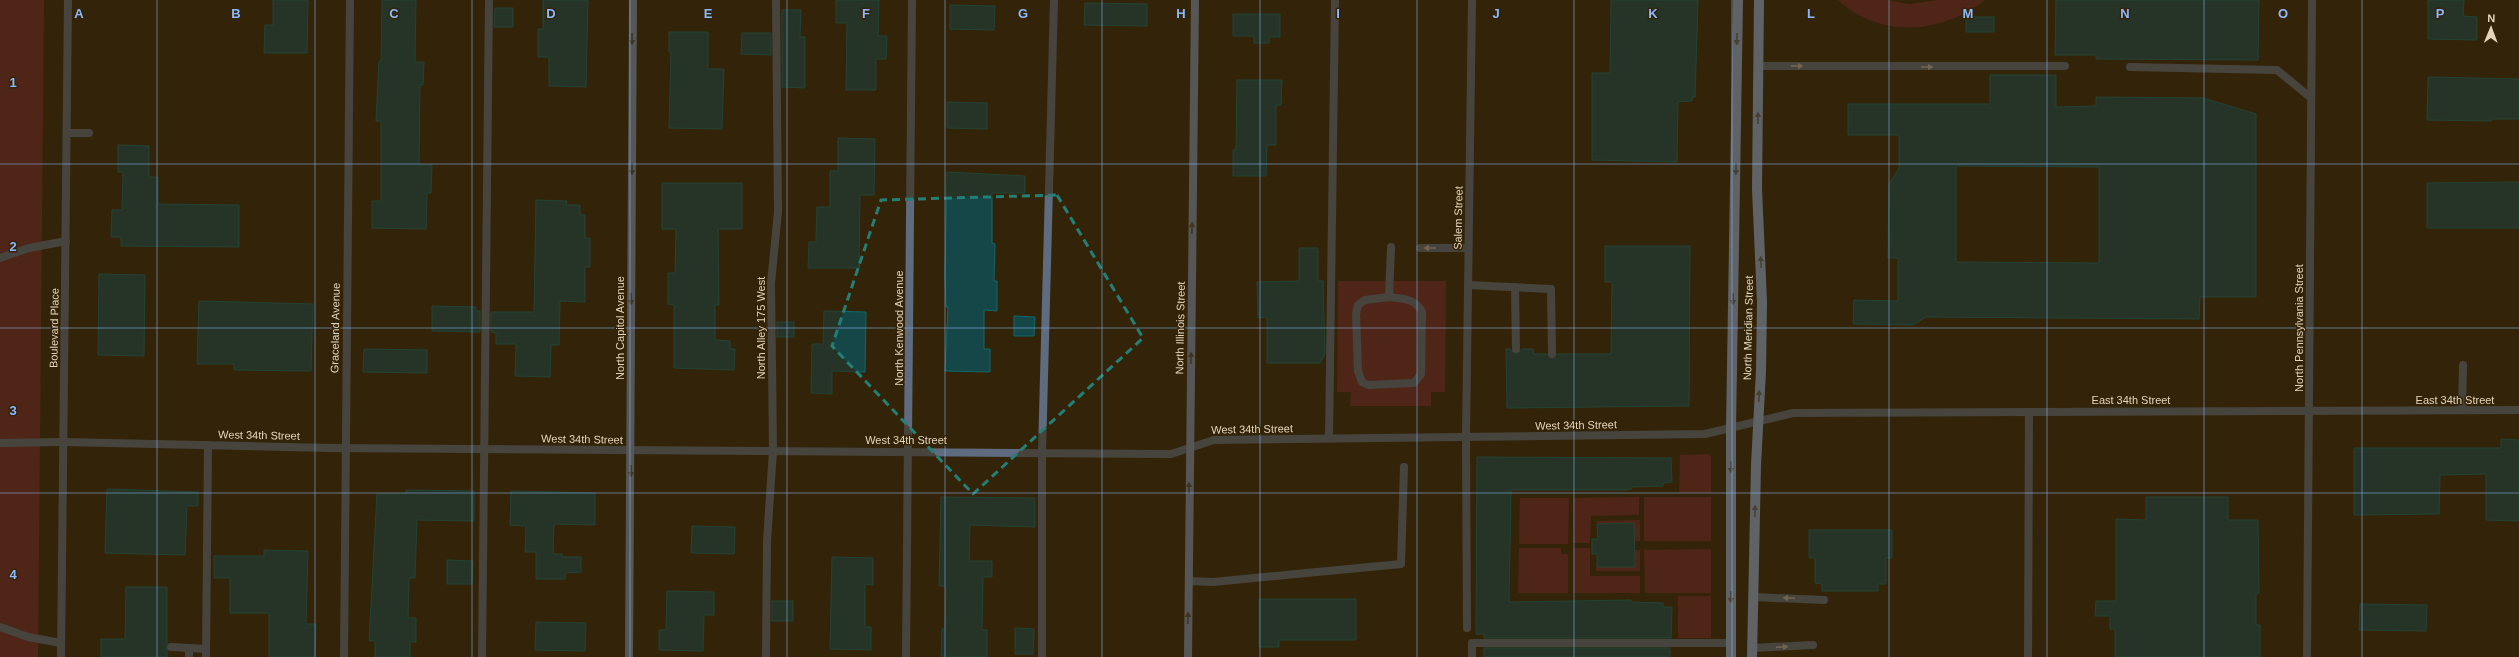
<svg xmlns="http://www.w3.org/2000/svg" width="2519" height="657" font-family="Arial,sans-serif">
  <style>
    .green { fill: #71262c }
    .building { fill: #154749; stroke: #10686b; fill-rule: evenodd }
    .lines { fill: none; stroke-linecap: round; stroke-linejoin: round }
    .service { stroke: #5f6b7f; stroke-width: 8 }
    .minor { stroke: #5f6b7f; stroke-width: 8 }
    .tertiary { stroke: #5f6b7f; stroke-width: 8 }
    .secondary { stroke: #7e92b1; stroke-width: 8 }
    .primary { stroke: #96b0d8; stroke-width: 10 }
    .oneway { fill: #4d4a44 }
    .oneway2 { fill: #606366 }
    .oneway3 { fill: #bdb4a9 }
    .marked { fill: none; stroke: #247f76; stroke-width: 3; stroke-dasharray: 8 5; stroke-linejoin: round }
    .grid { fill: none; stroke: #8db9fc; stroke-width: 1; stroke-opacity: 0.55 }
    .labels { text-anchor: middle; dominant-baseline: central; stroke-width: 3; stroke-linejoin: round; paint-order: stroke }
    .street-label { font-size: 11px; fill: #e5d4bb; stroke: #332409 }
    .grid-label { font-size: 13px; text-anchor: middle; font-weight: bold; fill: #8db9fc; stroke: #332409; stroke-width: 3; stroke-linejoin: round; paint-order: stroke }
  </style>
  <rect width="100%" height="100%" fill="#332409"/>
  <g class="green">
    <path d="M0,0H44L38,657H0Z"/>
    <path d="M1838,0H1886L1909,4L1939,0H1985C1942,34 1880,39 1838,0Z"/>
    <path d="M1338,281H1446L1445,392H1431V406H1350L1351,392H1337Z"/>
    <path d="M1708,454L1711,457V493H1679L1680,455Z"/>
    <path d="M1639,497V515L1591,516L1590,543H1573V498Z"/>
    <rect x="1644" y="497" width="67" height="44"/>
    <path d="M1520,498H1569L1568,544H1519Z"/>
    <path d="M1640,520V541H1634V523L1597,524L1596,521Z"/>
    <path d="M1519,548H1561V554H1568V593H1518Z"/>
    <path d="M1573,548H1590V576H1640V593H1573Z"/>
    <path d="M1711,549V593H1645L1644,550Z"/>
    <path d="M1634,550H1640V571H1595L1597,567H1634Z"/>
    <rect x="1678" y="596" width="33" height="42"/>
  </g>
  <g class="building">
    <path d="M273,0H308L307,53H264L265,25H273Z"/>
    <path d="M382,0H416L415,62H424L423,85H420L419,165H432L431,193H427L426,229L372,228V201H381V121H376L379,61H381Z"/>
    <path d="M543,0H588L586,87L549,86V57H538V29H543Z"/>
    <path d="M836,0H879L878,36H887L886,59H876V90H846L847,23H836Z"/>
    <path d="M1611,0H1698L1695,97H1692V101L1678,102L1677,162L1592,160V73H1610Z"/>
    <path d="M2056,0H2259L2258,60L2096,59V55H2055Z"/>
    <path d="M2428,0H2464L2463,16L2477,17V40L2428,39Z"/>
    <path d="M1085,3L1147,4V26L1084,25Z"/>
    <path d="M950,5L995,6L994,30L950,29Z"/>
    <path d="M495,8H513V27H494Z"/>
    <path d="M782,10H801L800,37H805V88L782,87Z"/>
    <path d="M1233,14H1280V37H1269V43H1254V36H1233Z"/>
    <rect x="1966" y="17" width="28" height="15"/>
    <path d="M669,32H708V69H724L722,129L669,128L671,52H669Z"/>
    <path d="M742,33H771V55L741,54Z"/>
    <path d="M1990,75H2056V107L2096,106V97L2203,98L2256,114V297H2200L2199,319L1926,317L1913,325L1853,324L1854,300L1898,301V258H1888L1889,184L1899,168V135H1848V104H1990ZM1956,166L2099,167V263L1956,262Z"/>
    <path d="M2428,77L2519,79V119H2491V121L2427,120Z"/>
    <path d="M1237,80H1282L1281,105H1276V145H1267L1266,176H1233V150H1236Z"/>
    <path d="M947,102L987,103V129L947,128Z"/>
    <path d="M838,138L875,139L874,195H860L859,268H808L809,242H816L817,207H830V171H838Z"/>
    <path d="M118,145L149,146V177H158V204L239,205V247L121,246V237H111L112,210H122L123,172H118Z"/>
    <path d="M947,172L1025,176V193H992V243L995,244L994,281H997V311L984,310V349H990V372L945,371L948,307H946L945,274Z"/>
    <path d="M2519,182V228H2427V183Z"/>
    <path d="M662,183H742V229H718L719,305H715V340L730,341V349H735L734,370L674,368V305L668,304V273H675L676,229H662Z"/>
    <path d="M536,200L567,201L566,205H580V215H585V238H590V267H585V302L560,301L559,345H551L550,377L515,376L516,344H496V333L491,332V312H534Z"/>
    <path d="M1605,246H1690L1689,406L1507,408L1506,349H1510L1516,354L1522,349H1533L1534,354H1547L1552,359L1557,354H1611L1612,282H1605Z"/>
    <path d="M1299,248H1318V281H1323L1325,354L1320,363H1267V317L1258,318L1257,282L1299,281Z"/>
    <path d="M99,274L145,275L144,356L98,355Z"/>
    <path d="M199,301L313,304L311,371L234,370V364H197Z"/>
    <path d="M432,306L476,307V311H480V332L432,331Z"/>
    <path d="M824,311L866,312L865,372L832,371V394L811,393L812,344H823Z"/>
    <path d="M1014,316L1035,317L1034,336H1014Z"/>
    <rect x="777" y="322" width="17" height="15"/>
    <path d="M364,349L427,350V373L363,372Z"/>
    <path d="M2501,439L2519,440V521L2486,520V474L2440,475L2439,514L2354,515V448H2501Z"/>
    <path d="M1477,457L1671,458L1672,482L1663,483V486L1632,487L1631,489L1625,490H1511L1509,602L1631,600V602L1663,603V607H1672L1671,638H1484V634H1476Z"/>
    <path d="M107,489L198,492V506H187L185,555L105,553Z"/>
    <path d="M406,490L474,491V521L417,520L415,578H409L408,618H416V642H410V657H375V641H369L377,494H406Z"/>
    <path d="M511,491L595,493V525L554,524L553,554H562V557H581V572L565,573V579H536V552H525L526,526L510,525Z"/>
    <path d="M941,497L1035,498V527L970,525L969,561H992V577H983L982,630H987V657L941,656L942,629H945L946,586H939Z"/>
    <path d="M2146,497H2228V520H2258L2259,593L2256,594V625H2260V657H2115V629H2110V616H2095L2096,601H2116V519L2146,520Z"/>
    <path d="M1634,523L1635,567H1597V554H1592V539H1598L1597,524Z"/>
    <path d="M692,526L735,527L734,554L691,553Z"/>
    <path d="M1809,530H1892V558H1886V584H1878V591H1822V584L1815,583V558H1809Z"/>
    <path d="M264,550L308,551L306,624H316L315,657H269V613H230V578H214V556H264Z"/>
    <path d="M832,557L873,558V585L865,584V627H871V650L830,649Z"/>
    <path d="M447,560L473,561L472,584H447Z"/>
    <path d="M126,587H167V657H101V639H125Z"/>
    <path d="M667,591L714,592V615H704L703,651L659,650V630H666Z"/>
    <path d="M1259,599H1356V640H1279V647H1259Z"/>
    <rect x="772" y="601" width="21" height="20"/>
    <path d="M2360,604L2427,605L2426,631L2359,630Z"/>
    <path d="M536,622L586,623L585,651L535,650Z"/>
    <path d="M1015,628L1034,629L1033,654H1015Z"/>
    <rect x="1484" y="648" width="186" height="9"/>
  </g>
  <g class="lines">
    <g class="service">
      <path d="M1758,66H2065"/>
      <path d="M2130,67L2277,70L2311,98"/>
      <path d="M67,133H89"/>
      <path d="M1420,248H1468"/>
      <path d="M0,258L29,248L66,241"/>
      <path d="M1468,285L1551,289L1552,354"/>
      <path d="M1515,287L1516,349"/>
      <path d="M1389,297C1403,299 1415,298 1422,312L1421,374L1414,383L1368,385L1362,382L1358,371L1356,314L1358,305L1365,300Z"/>
      <path d="M1389,297L1391,247"/>
      <path d="M2462,410L2463,365"/>
      <path d="M1466,437L1467,628"/>
      <path d="M1329,438L1335,0"/>
      <path d="M0,443L64,442"/>
      <path d="M1189,581L1213,582L1401,564L1404,467"/>
      <path d="M1753,597L1824,600"/>
      <path d="M0,627L28,637L61,643"/>
      <path d="M171,647L189,648"/>
      <path d="M1752,648L1813,645"/>
      <path d="M189,657V648L206,649"/>
      <path d="M206,657L208,445"/>
      <path d="M482,657L489,0"/>
      <path d="M766,657L767,542L773,450L771,283L778,212L776,0"/>
      <path d="M1042,657V452L1054,0"/>
      <path d="M1472,657V643H1731"/>
      <path d="M2028,657L2029,412"/>
    </g>
    <g class="minor">
      <path d="M1466,437L1472,0"/>
      <path d="M344,657L350,0"/>
      <path d="M906,657L912,0"/>
    </g>
    <g class="tertiary">
      <path d="M64,442L329,448L1171,454L1214,440L1705,434L1793,413L2519,410"/>
      <path d="M61,657L68,0"/>
      <path d="M2307,657L2312,0"/>
    </g>
    <g class="secondary">
      <path d="M629,657L633,0"/>
      <path d="M1188,657L1195,0"/>
    </g>
    <g class="primary">
      <path d="M1731,657V428L1738,0"/>
      <path d="M1752,657L1756,465L1761,371L1762,302L1757,189L1759,0"/>
    </g>
  </g>
  <defs><path id="oneway-solid" d="M-6-.8H1V-3.2L6.5 0L1 3.2V.8H-6Z"/></defs>
  <g class="oneway">
    <use href="#oneway-solid" transform="translate(632 39) rotate(90)"/>
    <use href="#oneway-solid" transform="translate(632 169) rotate(90)"/>
    <use href="#oneway-solid" transform="translate(1192 228) rotate(-89)"/>
    <use href="#oneway-solid" transform="translate(631 299) rotate(90)"/>
    <use href="#oneway-solid" transform="translate(1191 358) rotate(-89)"/>
    <use href="#oneway-solid" transform="translate(631 471) rotate(90)"/>
    <use href="#oneway-solid" transform="translate(1189 488) rotate(-90)"/>
    <use href="#oneway-solid" transform="translate(1188 618) rotate(-89)"/>
  </g>
  <g class="oneway2">
    <use href="#oneway-solid" transform="translate(1737 39) rotate(91)"/>
    <use href="#oneway-solid" transform="translate(1758 118) rotate(-90)"/>
    <use href="#oneway-solid" transform="translate(1736 169) rotate(91)"/>
    <use href="#oneway-solid" transform="translate(1761 262) rotate(-92)"/>
    <use href="#oneway-solid" transform="translate(1733 299) rotate(91)"/>
    <use href="#oneway-solid" transform="translate(1759 396) rotate(-88)"/>
    <use href="#oneway-solid" transform="translate(1731 467) rotate(91)"/>
    <use href="#oneway-solid" transform="translate(1755 511) rotate(-89)"/>
    <use href="#oneway-solid" transform="translate(1731 597) rotate(90)"/>
  </g>
  <g class="oneway3">
    <use href="#oneway-solid" transform="translate(1797 66) rotate(1)"/>
    <use href="#oneway-solid" transform="translate(1927 67)"/>
    <use href="#oneway-solid" transform="translate(1430 248) rotate(-180)"/>
    <use href="#oneway-solid" transform="translate(1789 598) rotate(-177)"/>
    <use href="#oneway-solid" transform="translate(1782 647) rotate(-4)"/>
  </g>
  <path d="M0 0H2519V657H0ZM1057,195L1143,338L973,494L832,346L881,200Z" fill="#332409" fill-opacity=".55" fill-rule="evenodd"/>
  <path class="marked" d="M1057,195L1143,338L973,494L832,346L881,200Z"/>
  <path class="grid" d="M157,0V657M315,0V657M472,0V657M630,0V657M787,0V657M945,0V657M1102,0V657M1260,0V657M1417,0V657M1574,0V657M1732,0V657M1889,0V657M2047,0V657M2204,0V657M2362,0V657M0,164H2519M0,328H2519M0,493H2519"/>
  <g class="labels">
    <g class="street-label">
      <text transform="translate(1458 218) rotate(-89)">Salem Street</text>
      <text transform="translate(54 328) rotate(-89)">Boulevard Place</text>
      <text transform="translate(335 328) rotate(-89)">Graceland Avenue</text>
      <text transform="translate(620 328) rotate(-90)">North Capitol Avenue</text>
      <text transform="translate(761 328) rotate(-90)">North Alley 175 West</text>
      <text transform="translate(899 328) rotate(-90)">North Kenwood Avenue</text>
      <text transform="translate(1180 328) rotate(-89)">North Illinois Street</text>
      <text transform="translate(1748 328) rotate(-89)">North Meridian Street</text>
      <text transform="translate(2299 328) rotate(-90)">North Pennsylvania Street</text>
      <text x="2131" y="400">East 34th Street</text>
      <text x="2455" y="400">East 34th Street</text>
      <text transform="translate(1576 425) rotate(-1)">West 34th Street</text>
      <text transform="translate(1252 429) rotate(-1)">West 34th Street</text>
      <text transform="translate(259 435) rotate(1)">West 34th Street</text>
      <text transform="translate(582 439) rotate(1)">West 34th Street</text>
      <text x="906" y="440">West 34th Street</text>
    </g>
  </g>
  <g class="grid-label">
    <text x="79" y="18">A</text>
    <text x="236" y="18">B</text>
    <text x="394" y="18">C</text>
    <text x="551" y="18">D</text>
    <text x="708" y="18">E</text>
    <text x="866" y="18">F</text>
    <text x="1023" y="18">G</text>
    <text x="1181" y="18">H</text>
    <text x="1338" y="18">I</text>
    <text x="1496" y="18">J</text>
    <text x="1653" y="18">K</text>
    <text x="1811" y="18">L</text>
    <text x="1968" y="18">M</text>
    <text x="2125" y="18">N</text>
    <text x="2283" y="18">O</text>
    <text x="2440" y="18">P</text>
    <text x="13" y="87">1</text>
    <text x="13" y="251">2</text>
    <text x="13" y="415">3</text>
    <text x="13" y="579">4</text>
  </g>
  <g transform="translate(2491 28) rotate(1)" stroke="#332409" stroke-width="3" paint-order="stroke">
  <path d="M0-3L7 15L0 10L-7 15Z" fill="#e5d4bb"/>
  <text y="-6" font-size="11" font-weight="bold" text-anchor="middle" fill="#e5d4bb">N</text>
  </g>
</svg>
